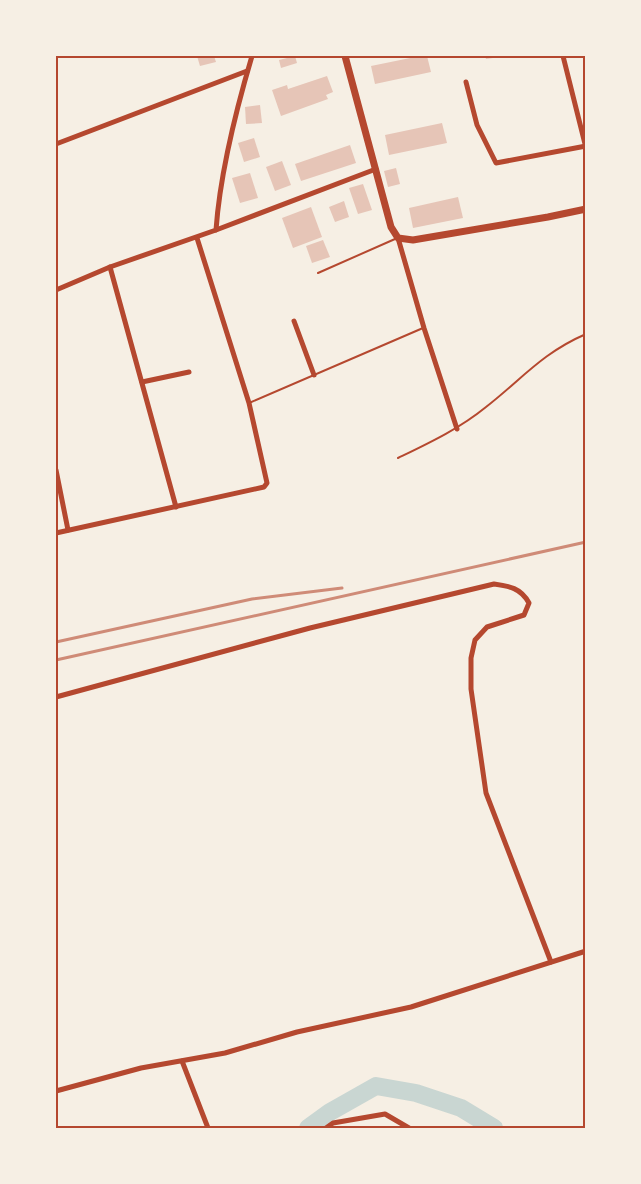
<svg xmlns="http://www.w3.org/2000/svg" width="641" height="1184" font-family="'Work Sans',sans-serif">
  <style>
    .lines { fill: none; stroke-linecap: round; stroke-linejoin: round }
    .river { stroke: #c9d6d2; stroke-width: 18 }
    .building { fill: #e6c5b7 }
    .service { stroke: #b5482f; stroke-width: 2 }
    .minor { stroke: #b5482f; stroke-width: 5 }
    .tertiary { stroke: #b5482f; stroke-width: 7 }
    .rail { stroke: #cf8b77; stroke-width: 3 }
    .neatline { fill: none; stroke: #b5482f; stroke-width: 2 }
  </style>
  <rect width="100%" height="100%" fill="#f6efe4"/>
  <g class="lines">
    <path class="river" d="M308,1128L330,1112L376,1086L416,1093L461,1108L494,1128"/>
  </g>
  <g class="building">
    <path d="M197,56H214L216,62L200,66Z"/>
    <path d="M295,56L297,63L281,68L279,60Z"/>
    <path d="M420,56H427L431,72L375,84L371,66Z"/>
    <path d="M485,56H500V57L486,59Z"/>
    <path d="M327,76L333,92L326,95L328,99L281,116L272,90L287,85L288,89Z"/>
    <path d="M260,105L262,123L246,124L245,107Z"/>
    <path d="M442,123L447,143L389,155L385,135Z"/>
    <path d="M254,138L260,157L244,162L238,143Z"/>
    <path d="M350,145L356,163L301,181L295,164Z"/>
    <path d="M282,161L291,185L275,191L266,167Z"/>
    <path d="M396,168L400,184L388,187L384,171Z"/>
    <path d="M250,173L258,198L240,203L232,178Z"/>
    <path d="M363,184L372,210L358,214L349,188Z"/>
    <path d="M458,197L463,218L413,228L409,208Z"/>
    <path d="M344,201L349,217L335,222L329,207Z"/>
    <path d="M311,207L322,237L293,248L282,218Z"/>
    <path d="M323,240L330,257L312,263L306,246Z"/>
  </g>
  <g class="lines">
    <g class="service">
      <path d="M318,273L395,239"/>
      <path d="M249,403L423,328"/>
      <path d="M398,458C429,443 459,429 486,407C522,379 542,353 586,334"/>
    </g>
    <g class="minor">
      <path d="M563,56L586,148"/>
      <path d="M466,82L477,125L496,163L586,146"/>
      <path d="M56,144L247,71"/>
      <path d="M216,230L376,169"/>
      <path d="M398,238L424,328L457,429"/>
      <path d="M110,267L176,507"/>
      <path d="M56,290L110,267L216,230C220,174 236,110 252,56"/>
      <path d="M294,321L314,375"/>
      <path d="M142,382L189,372"/>
      <path d="M56,470L68,530"/>
      <path d="M56,533L264,487L267,483L249,403L197,238"/>
      <path d="M56,697L310,628L494,584C509,586 521,588 529,603L524,615L487,627L475,640L471,658V689L486,793L551,962"/>
      <path d="M182,1061L208,1128"/>
      <path d="M56,1091L141,1068L225,1053L297,1032L411,1007L586,951"/>
      <path d="M326,1128L333,1123L385,1114L409,1128"/>
    </g>
    <path class="tertiary" d="M345,56L391,227L398,238L413,240L548,217L586,209"/>
    <g class="rail">
      <path d="M56,642L252,599L342,588"/>
      <path d="M56,660L586,542"/>
    </g>
  </g>
  <rect width="641" height="1184" fill="none" stroke="#f6efe4" stroke-width="114"/>
  <rect x="57" y="57" width="527" height="1070" class="neatline"/>
</svg>
